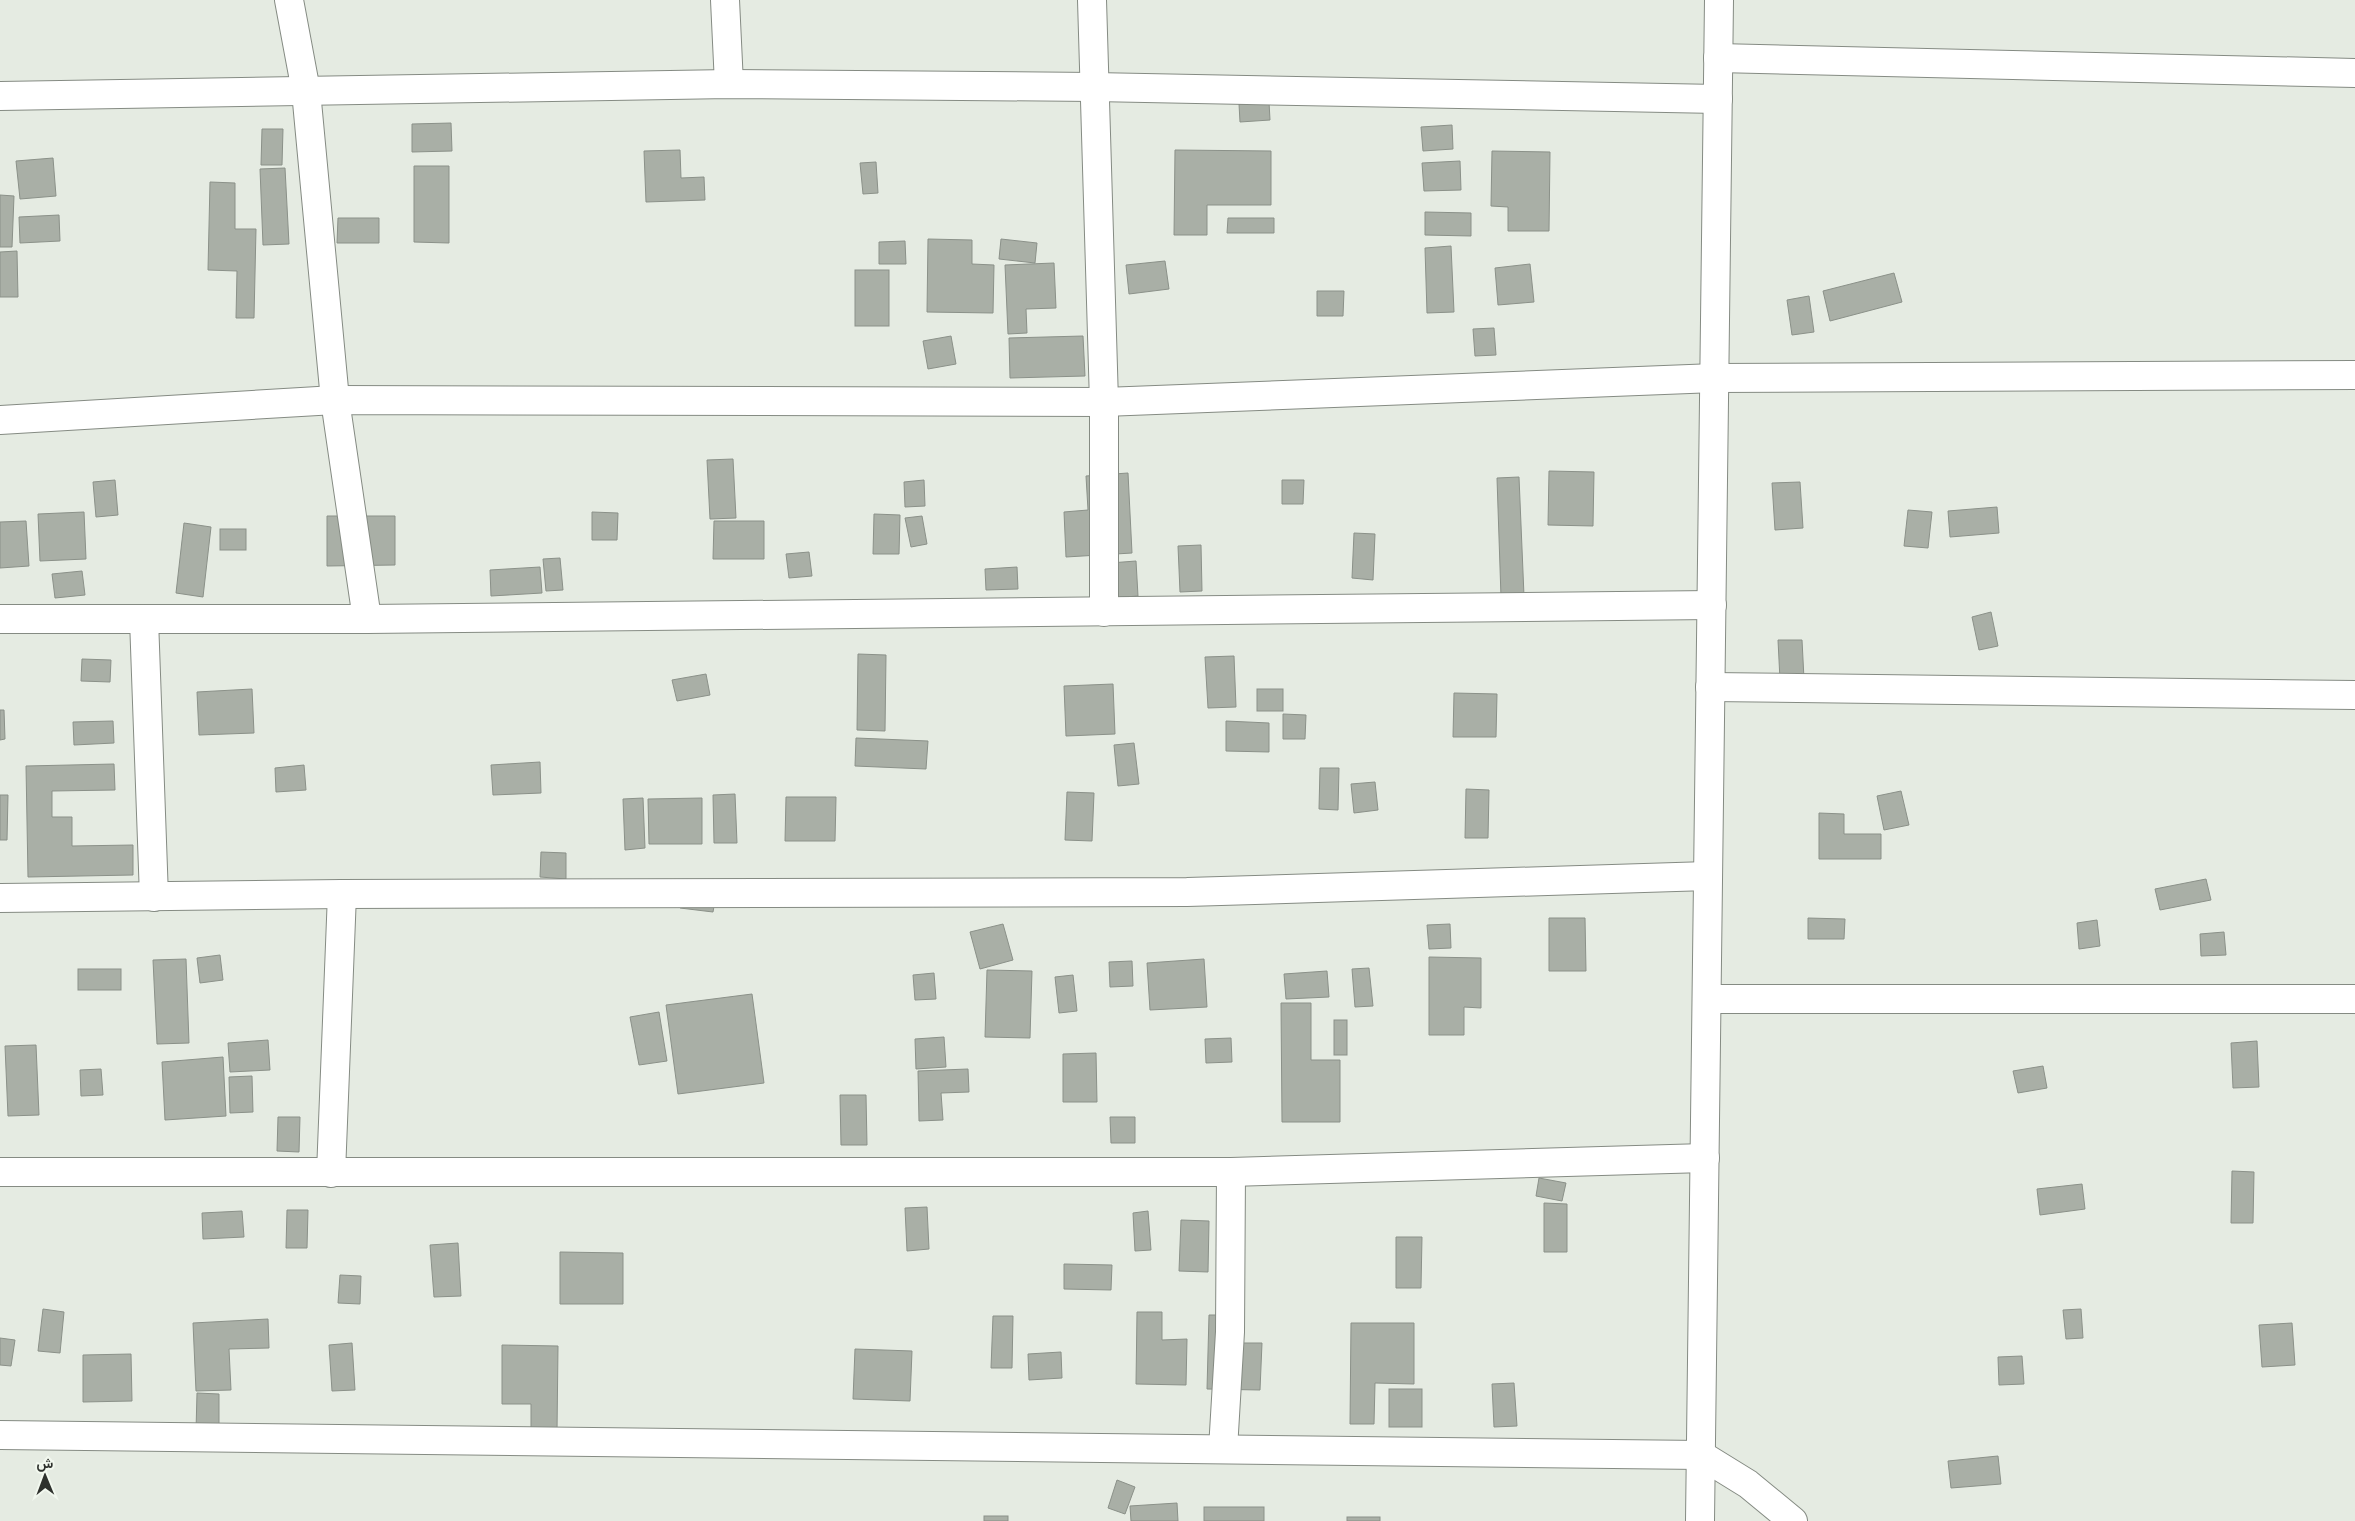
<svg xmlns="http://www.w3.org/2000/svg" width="2355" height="1521" font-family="Lato,Vazirmatn,sans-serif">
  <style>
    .building { fill: #a9afa6; stroke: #8b9189 }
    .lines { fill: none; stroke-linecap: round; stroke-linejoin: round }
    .street-casing { stroke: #858b83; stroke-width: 30 }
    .street { stroke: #fff; stroke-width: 28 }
  </style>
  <rect width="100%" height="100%" fill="#e5ebe2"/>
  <g class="building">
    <path d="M1269,102L1270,120L1240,122L1239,104Z"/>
    <path d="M451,123L452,151L412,152V124Z"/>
    <path d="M1452,125L1453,149L1423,151L1421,127Z"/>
    <path d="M262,129H283L282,165H261Z"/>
    <path d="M680,150L681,178L704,177L705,200L646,202L644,151Z"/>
    <path d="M1175,150L1271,151V205H1207V235H1174Z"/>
    <path d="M1492,151L1550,152L1549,231H1508V207L1491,206Z"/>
    <path d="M53,158L56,196L20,199L16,161Z"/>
    <path d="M1460,161L1461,190L1424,191L1422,163Z"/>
    <path d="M876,162L878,193L863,194L860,163Z"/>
    <path d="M414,166H449V243L414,242Z"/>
    <path d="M285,168L289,244L263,245L260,169Z"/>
    <path d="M210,182L235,183V229H256L254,318H236L237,271L208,270Z"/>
    <path d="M0,195L14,196L12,247H0Z"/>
    <path d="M1425,212L1471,213V236L1425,235Z"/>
    <path d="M59,215L60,241L20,243L19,217Z"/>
    <path d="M338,218H379V243H337Z"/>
    <path d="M1228,218H1274V233H1227Z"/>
    <path d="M928,239L972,240V264L994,265L993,313L927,312Z"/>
    <path d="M1001,239L1037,243L1035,263L999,259Z"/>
    <path d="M905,241L906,264H879V242Z"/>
    <path d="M1451,246L1454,312L1427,313L1425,248Z"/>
    <path d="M17,251L18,297H0V252Z"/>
    <path d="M1165,261L1169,289L1129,294L1126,265Z"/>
    <path d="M1054,263L1056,308L1026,309L1027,333L1008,334L1005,265Z"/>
    <path d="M1530,264L1534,302L1498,305L1495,268Z"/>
    <rect x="855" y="270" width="34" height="56"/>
    <path d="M1894,273L1902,302L1830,321L1823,291Z"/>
    <path d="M1317,291H1344L1343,316H1317Z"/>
    <path d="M1809,296L1814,332L1792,335L1787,300Z"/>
    <path d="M1494,328L1496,355L1475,356L1473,329Z"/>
    <path d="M951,336L956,364L928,369L923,341Z"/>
    <path d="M1083,336L1085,376L1010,378L1009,338Z"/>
    <path d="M733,459L736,518L710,519L707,460Z"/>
    <path d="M1549,471L1594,472L1593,526L1548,525Z"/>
    <path d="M1128,473L1132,553L1066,557L1064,512L1088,510L1086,476Z"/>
    <path d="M1519,477L1524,596L1501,597L1497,478Z"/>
    <path d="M115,480L118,515L96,517L93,482Z"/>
    <path d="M924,480L925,506L905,507L904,482Z"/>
    <path d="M1282,480H1304L1303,504H1282Z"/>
    <path d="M1800,482L1803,528L1775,530L1772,483Z"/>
    <path d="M1997,507L1999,533L1950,537L1948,511Z"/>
    <path d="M1908,510L1932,512L1928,548L1904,546Z"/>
    <path d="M84,512L86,559L40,561L38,514Z"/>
    <path d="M592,512L618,513L617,540H592Z"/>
    <path d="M874,514L900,515L899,554H873Z"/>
    <path d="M327,516H395V565L327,566Z"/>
    <path d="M922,516L927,544L911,547L905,518Z"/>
    <path d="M26,521L29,566L0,568V522Z"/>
    <path d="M714,521H764V559H713Z"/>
    <path d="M184,523L211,527L203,597L176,593Z"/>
    <rect x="220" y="529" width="26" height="21"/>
    <path d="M1354,533L1375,534L1373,580L1352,578Z"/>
    <path d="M1201,545L1202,591L1180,592L1178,546Z"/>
    <path d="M809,552L812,576L789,578L786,554Z"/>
    <path d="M560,558L563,590L546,591L543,559Z"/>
    <path d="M1136,561L1138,596L1112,598L1110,563Z"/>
    <path d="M540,567L542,593L491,596L490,570Z"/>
    <path d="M1017,567L1018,589L986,590L985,569Z"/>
    <path d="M82,571L85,595L55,598L52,574Z"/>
    <path d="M1991,612L1998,646L1979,650L1972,617Z"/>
    <path d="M1778,640H1802L1804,679L1780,680Z"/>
    <path d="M858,654L886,655L885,731L857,730Z"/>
    <path d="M1234,656L1236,707L1208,708L1205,657Z"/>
    <path d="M82,659L111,660L110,682L81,681Z"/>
    <path d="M706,674L710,695L677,701L672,680Z"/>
    <path d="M1113,684L1115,734L1066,736L1064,686Z"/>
    <path d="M252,689L254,733L199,735L197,692Z"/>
    <rect x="1257" y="689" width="26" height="22"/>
    <path d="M1454,693L1497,694L1496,737H1453Z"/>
    <path d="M0,710H4L5,739L0,740Z"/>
    <path d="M1283,714L1306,715L1305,739H1283Z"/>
    <path d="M113,721L114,743L74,745L73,722Z"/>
    <path d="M1226,721L1269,723V752L1226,751Z"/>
    <path d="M856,738L928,741L926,769L855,766Z"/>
    <path d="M1134,743L1139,784L1118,786L1114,745Z"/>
    <path d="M540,762L541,793L493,795L491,765Z"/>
    <path d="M114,764L115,790L52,791V817H72V846L133,845V875L28,877L26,766Z"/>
    <path d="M304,765L306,790L276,792L275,768Z"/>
    <path d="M1320,768H1339L1338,810L1319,809Z"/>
    <path d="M1375,782L1378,810L1354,813L1351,784Z"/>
    <path d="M1466,789L1489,790L1488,838H1465Z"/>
    <path d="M1901,791L1909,825L1884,830L1877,796Z"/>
    <path d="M1067,792L1094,793L1092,841L1065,840Z"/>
    <path d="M735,794L737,843H714L713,795Z"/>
    <path d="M0,795H8L7,840H0Z"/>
    <path d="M786,797H836L835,841H785Z"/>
    <path d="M643,798L645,848L625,850L623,799Z"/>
    <path d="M702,798V844H649L648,799Z"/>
    <path d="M1819,813L1844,814V834H1881V859H1819Z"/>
    <path d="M541,852L566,853V879L540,877Z"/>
    <path d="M2206,879L2211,900L2160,910L2155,889Z"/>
    <path d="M683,891L716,895L713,912L680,908Z"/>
    <path d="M1549,918H1585L1586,971H1549Z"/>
    <path d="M1808,918L1845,919L1844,939H1808Z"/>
    <path d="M2097,920L2100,946L2079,949L2077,923Z"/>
    <path d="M1003,924L1013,960L980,969L970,932Z"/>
    <path d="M1450,924L1451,948L1429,949L1427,925Z"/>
    <path d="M2224,932L2226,955L2201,956L2200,934Z"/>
    <path d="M220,955L223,980L200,983L197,958Z"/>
    <path d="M1429,957L1481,958V1008L1464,1007V1035H1429Z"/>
    <path d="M186,959L189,1043L157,1044L153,960Z"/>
    <path d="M1204,959L1207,1007L1150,1010L1147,963Z"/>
    <path d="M1132,961L1133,986L1110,987L1109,962Z"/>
    <path d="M1369,968L1373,1006L1355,1007L1352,969Z"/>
    <rect x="78" y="969" width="43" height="21"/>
    <path d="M987,970L1032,971L1030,1038L985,1037Z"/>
    <path d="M1327,971L1329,997L1286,999L1284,974Z"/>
    <path d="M934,973L936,999L915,1000L913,975Z"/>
    <path d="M1073,975L1077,1011L1059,1013L1055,977Z"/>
    <path d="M752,994L764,1083L678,1094L666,1005Z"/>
    <path d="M1281,1003H1311V1060H1340V1122H1282Z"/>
    <path d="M659,1012L667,1061L639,1065L630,1017Z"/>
    <rect x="1334" y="1020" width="13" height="35"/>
    <path d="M944,1037L946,1067L916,1069L915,1039Z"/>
    <path d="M1231,1038L1232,1062L1206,1063L1205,1039Z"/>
    <path d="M268,1040L270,1070L230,1072L228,1043Z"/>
    <path d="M2257,1041L2259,1087L2233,1088L2231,1043Z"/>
    <path d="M36,1045L39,1115L8,1116L5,1046Z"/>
    <path d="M1096,1053L1097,1102H1063V1054Z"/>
    <path d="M223,1057L226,1116L165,1120L162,1062Z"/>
    <path d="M2043,1066L2047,1088L2018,1093L2013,1071Z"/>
    <path d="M101,1069L103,1095L81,1096L80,1070Z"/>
    <path d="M968,1069L969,1092L941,1093L943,1120L919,1121L918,1071Z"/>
    <path d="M252,1076L253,1112L230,1113L229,1077Z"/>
    <path d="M840,1095H866L867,1145H841Z"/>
    <path d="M278,1117H300L299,1152L277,1151Z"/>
    <path d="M1110,1117H1135V1143H1111Z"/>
    <path d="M2232,1171L2254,1172L2253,1223H2231Z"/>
    <path d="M1539,1178L1566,1183L1562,1201L1536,1196Z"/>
    <path d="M2082,1184L2085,1209L2040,1215L2037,1189Z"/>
    <path d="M1544,1203L1567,1204V1252H1544Z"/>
    <path d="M927,1207L929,1249L907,1251L905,1208Z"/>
    <path d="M287,1210H308L307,1248H286Z"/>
    <path d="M242,1211L244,1237L203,1239L202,1213Z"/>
    <path d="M1148,1211L1151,1250L1135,1251L1133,1213Z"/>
    <path d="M1181,1220L1209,1221L1208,1272L1179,1271Z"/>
    <path d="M1396,1237H1422L1421,1288H1396Z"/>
    <path d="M458,1243L461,1296L434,1297L430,1245Z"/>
    <path d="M560,1252L623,1253V1304H560Z"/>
    <path d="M1064,1264L1112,1265L1111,1290L1064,1289Z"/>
    <path d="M340,1275L361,1276L360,1304L338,1303Z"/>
    <path d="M43,1309L64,1312L60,1353L38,1351Z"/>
    <path d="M2081,1309L2083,1338L2066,1339L2063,1310Z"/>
    <path d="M1137,1312H1162V1340L1187,1339L1186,1385L1136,1384Z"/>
    <path d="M1209,1315H1240L1239,1343H1262L1260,1390L1207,1389Z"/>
    <path d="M993,1316H1013L1012,1368H991Z"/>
    <path d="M268,1319L269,1348L229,1349L231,1390L196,1391L193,1323Z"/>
    <path d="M1351,1323H1414V1384L1375,1383L1374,1424H1350Z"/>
    <path d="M2292,1323L2295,1365L2262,1367L2259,1325Z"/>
    <path d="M0,1338L15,1340L11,1366L0,1365Z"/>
    <path d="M352,1343L355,1390L332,1391L329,1345Z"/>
    <path d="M502,1345L558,1346L557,1432H531V1404H502Z"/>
    <path d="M855,1349L912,1351L910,1401L853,1399Z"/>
    <path d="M1061,1352L1062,1378L1029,1380L1028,1354Z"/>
    <path d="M131,1354L132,1401L83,1402V1355Z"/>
    <path d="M2022,1356L2024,1384L1999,1385L1998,1357Z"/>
    <path d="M1514,1383L1517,1426L1494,1427L1492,1384Z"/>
    <rect x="1389" y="1389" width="33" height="38"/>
    <path d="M197,1393L219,1394V1431H196Z"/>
    <path d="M1998,1456L2001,1484L1951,1488L1948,1461Z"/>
    <path d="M1117,1480L1135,1487L1125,1514L1108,1508Z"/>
    <path d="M1177,1503L1178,1521H1131L1130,1506Z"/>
    <rect x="1204" y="1507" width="60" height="14"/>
    <rect x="984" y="1516" width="24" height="5"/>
    <rect x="1347" y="1517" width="33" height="4"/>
  </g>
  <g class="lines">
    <defs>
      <g id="street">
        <path d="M289,0L306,91L335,400L367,619"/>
        <path d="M725,0L729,84"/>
        <path d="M1092,0L1104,402V612"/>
        <path d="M1718,58L2355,73"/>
        <path d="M0,96L729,84L1094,87L1718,99"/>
        <path d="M0,420L335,400L1104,402L1715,378L2355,375"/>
        <path d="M0,619H367L1712,605"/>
        <path d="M144,619L154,897"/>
        <path d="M1710,687L2355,695"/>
        <path d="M0,898L342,894L1187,892L1708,876"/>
        <path d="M1707,999H2355"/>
        <path d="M0,1172H1231L1705,1158"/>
        <path d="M331,1173L342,894"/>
        <path d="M0,1435L1701,1455L1748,1484L1793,1521"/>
        <path d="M1223,1449L1230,1332L1231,1172"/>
        <path d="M1700,1521L1719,0"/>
      </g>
    </defs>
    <use href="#street" class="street-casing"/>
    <use href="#street" class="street"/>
  </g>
  <g transform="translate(45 1476) rotate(359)" stroke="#f2f8ef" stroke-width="4" paint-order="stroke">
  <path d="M0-4L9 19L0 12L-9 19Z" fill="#2e312d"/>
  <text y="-8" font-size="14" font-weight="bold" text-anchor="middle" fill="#2e312d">ش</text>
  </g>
</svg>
